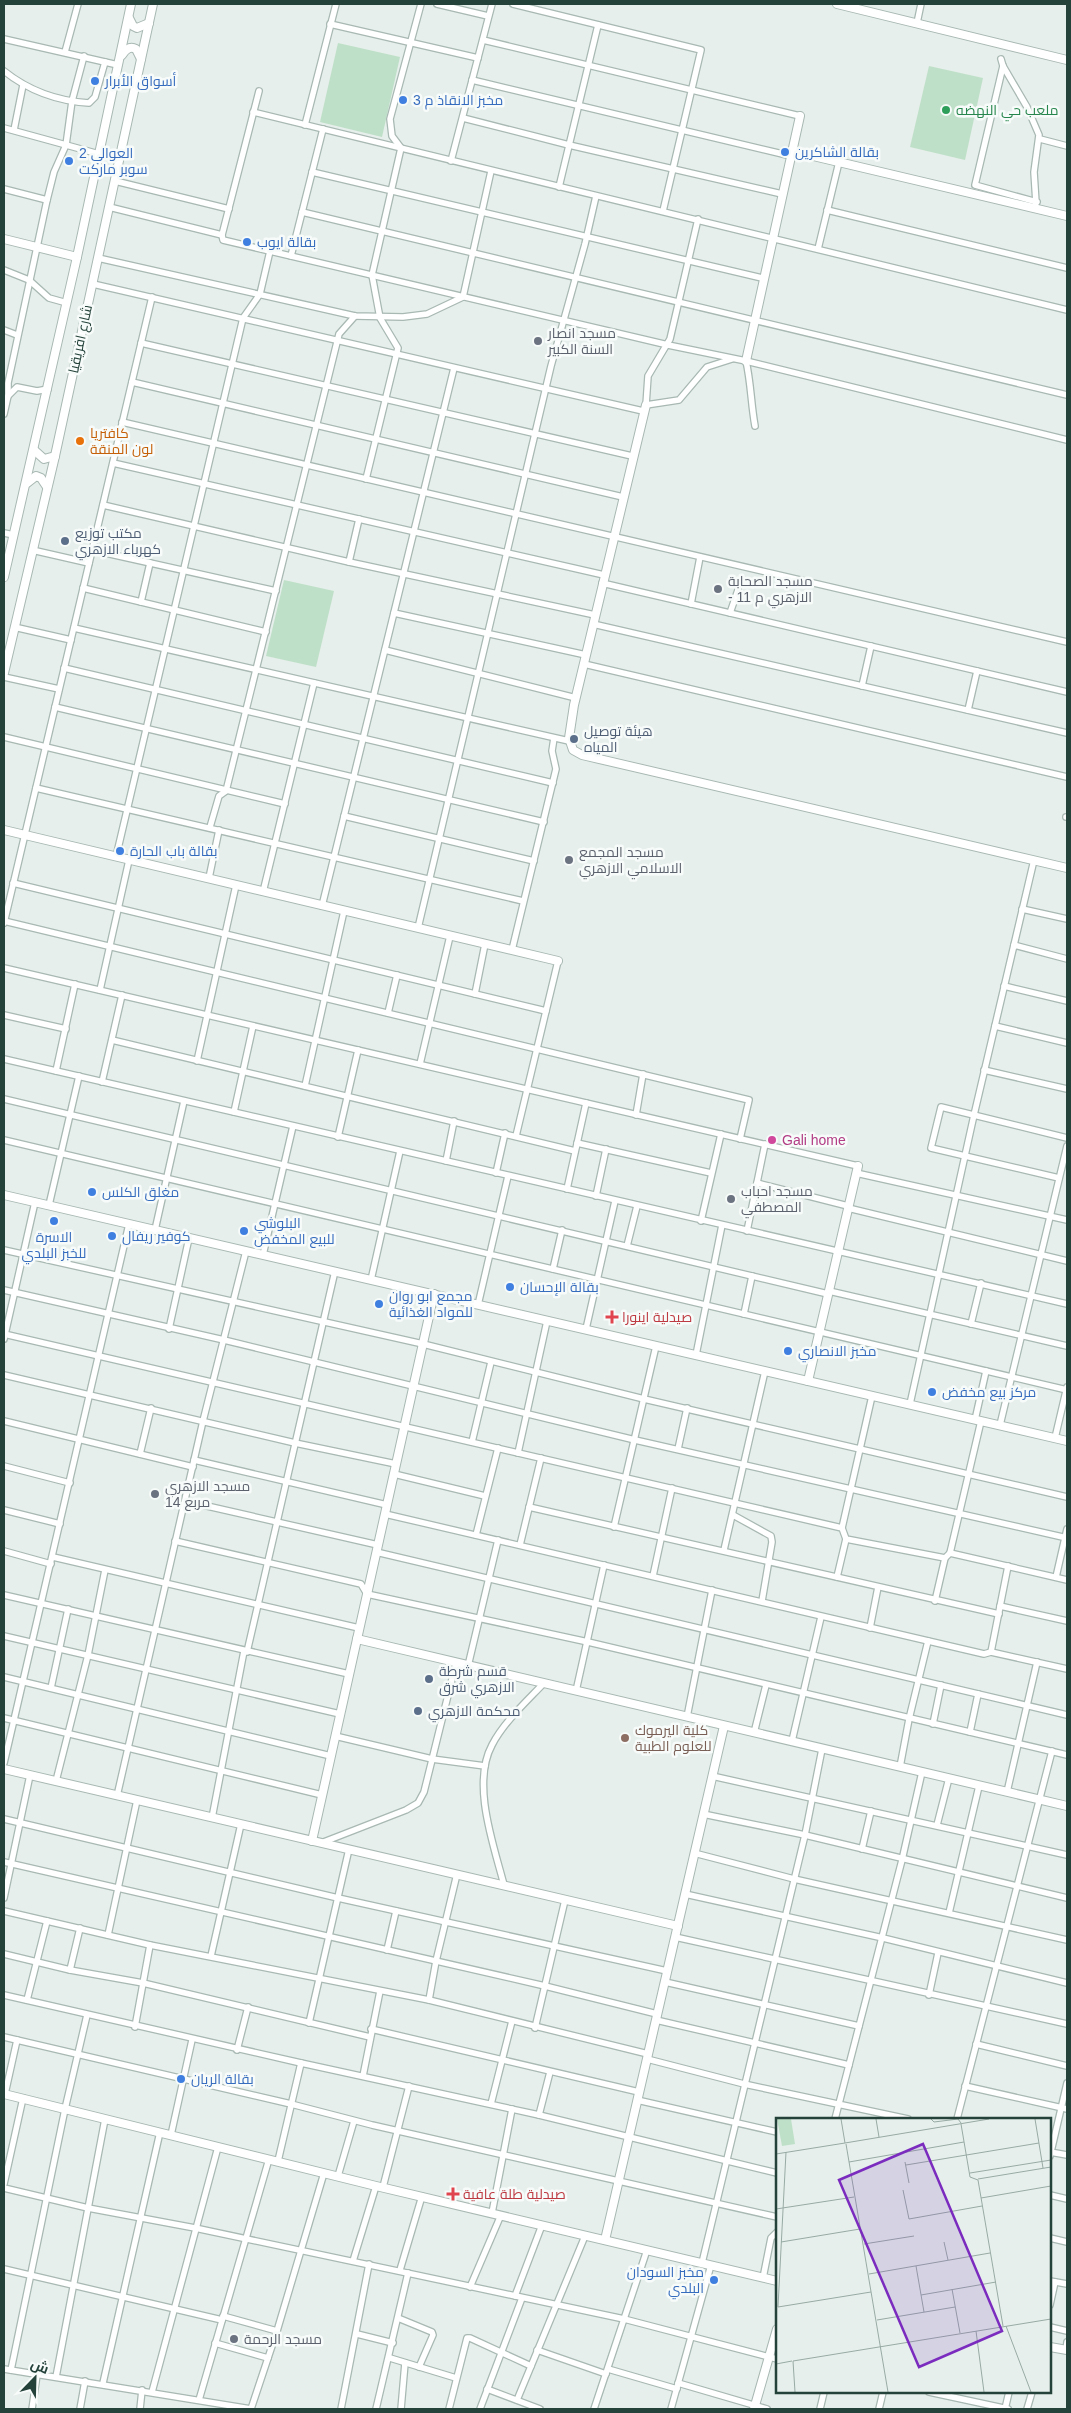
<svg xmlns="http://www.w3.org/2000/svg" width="1071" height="2413" font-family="Arial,Cairo,sans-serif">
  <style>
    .green { fill: #bfe0c8 }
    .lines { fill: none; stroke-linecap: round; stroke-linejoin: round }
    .minor-casing { stroke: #a8b8b2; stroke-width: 8 }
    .tertiary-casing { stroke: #a8b8b2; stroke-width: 10 }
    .minor { stroke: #fff; stroke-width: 5.5 }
    .tertiary { stroke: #fff; stroke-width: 8 }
    .shop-dot { fill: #3f7fe0; stroke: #f7fbf9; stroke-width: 2 }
    .leisure-dot { fill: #2e9e5b; stroke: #f7fbf9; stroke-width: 2 }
    .worship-dot { fill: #6b7280; stroke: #f7fbf9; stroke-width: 2 }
    .food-dot { fill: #e8710a; stroke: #f7fbf9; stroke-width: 2 }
    .service-dot { fill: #5c6f8a; stroke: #f7fbf9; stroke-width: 2 }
    .hotel-dot { fill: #d1479c; stroke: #f7fbf9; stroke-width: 2 }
    .health-dot { fill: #e0444e; stroke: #f7fbf9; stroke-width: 2 }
    .education-dot { fill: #8d6e63; stroke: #f7fbf9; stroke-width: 2 }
    .labels { text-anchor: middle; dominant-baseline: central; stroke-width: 5; stroke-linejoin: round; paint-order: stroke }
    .shop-label { font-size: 14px; fill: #366cbe; stroke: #f7fbf9; text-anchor: start }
    .leisure-label { font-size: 14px; fill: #27864d; stroke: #f7fbf9; text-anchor: start }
    .worship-label { font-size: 14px; fill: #5b616d; stroke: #f7fbf9; text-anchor: start }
    .street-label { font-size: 14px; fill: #24423a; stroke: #f7fbf9 }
    .food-label { font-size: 14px; fill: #c56008; stroke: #f7fbf9; text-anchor: start }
    .service-label { font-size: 14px; fill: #4e5e75; stroke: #f7fbf9; text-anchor: start }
    .hotel-label { font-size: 14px; fill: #b23c85; stroke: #f7fbf9; text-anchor: start }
    .health-label { font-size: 14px; fill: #be3a42; stroke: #f7fbf9; text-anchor: start }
    .education-label { font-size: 14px; fill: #785e54; stroke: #f7fbf9; text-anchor: start }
    .inset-road { fill: none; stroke: #98aaa4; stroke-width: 1 }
    .view { fill: #7b2cbf; fill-opacity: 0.15; stroke: #7b2cbf; stroke-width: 2.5 }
    .inset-edge { fill: none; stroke: #24423a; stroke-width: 2.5 }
  </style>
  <rect width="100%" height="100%" fill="#e6efeb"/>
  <g class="green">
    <path d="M338,43L400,57L382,137L320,122Z"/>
    <path d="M929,66L983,78L965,160L910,147Z"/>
    <path d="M284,580L334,591L316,667L266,656Z"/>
  </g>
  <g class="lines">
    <defs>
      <g id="minor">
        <path d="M437,4L488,16"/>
        <path d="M513,4L701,50L663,211"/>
        <path d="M917,23L921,4"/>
        <path d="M330,24L478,58"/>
        <path d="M4,39L118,65"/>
        <path d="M483,40L800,116"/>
        <path d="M65,52L78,4"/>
        <path d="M1001,59L1003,66L1027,107L1039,135L1034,172L1036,203"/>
        <path d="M1003,66L975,185L1037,202"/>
        <path d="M4,71C29,91 57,101 89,103L95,97L105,62"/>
        <path d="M472,80L791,156"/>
        <path d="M259,91L222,235L223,240L668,345L746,361L1067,440"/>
        <path d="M253,112L1067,310"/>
        <path d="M463,118L569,145L782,194"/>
        <path d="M305,125L336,4"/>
        <path d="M4,128L99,154"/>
        <path d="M14,130L23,85"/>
        <path d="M1040,139L1067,146"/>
        <path d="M451,161L492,4"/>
        <path d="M312,172L762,278"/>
        <path d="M115,181L229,209"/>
        <path d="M559,187L598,25"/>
        <path d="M4,189L47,200"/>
        <path d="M109,207L222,235"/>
        <path d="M827,210L1067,268"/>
        <path d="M302,212L1067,395"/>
        <path d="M698,219L670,339L648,376L646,405L679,400L707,367L732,359"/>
        <path d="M818,249L839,162"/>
        <path d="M291,256L323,129"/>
        <path d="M98,258L355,316L403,317L427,314L463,297L491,171"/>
        <path d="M4,270L29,280L49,298L67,303"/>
        <path d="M93,284L643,411"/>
        <path d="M4,330L17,335"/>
        <path d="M141,343L632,456"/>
        <path d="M746,361C751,383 751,404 755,426"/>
        <path d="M132,382L623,497"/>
        <path d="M8,396L17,387L37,391L48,389"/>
        <path d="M4,414L8,396V383L47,200L54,172L66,145L72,101L84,56"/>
        <path d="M122,422L1067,642"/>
        <path d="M113,463L604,575"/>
        <path d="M366,479L398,348L380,318L372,275L401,148L392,136L390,119L421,4"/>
        <path d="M103,505L349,562L595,615"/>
        <path d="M4,533L14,535"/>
        <path d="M32,550L89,563"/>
        <path d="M92,550L276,591"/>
        <path d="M349,562L359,519"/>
        <path d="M602,583L1067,692"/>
        <path d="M83,588L266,632"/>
        <path d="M141,602L150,563"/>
        <path d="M691,604L700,557"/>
        <path d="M394,613L586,655"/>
        <path d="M730,613L738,590"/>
        <path d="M593,624L1067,733"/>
        <path d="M14,627L71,640"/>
        <path d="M74,628L569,741"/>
        <path d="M385,650L576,698"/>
        <path d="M584,664L1067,777"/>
        <path d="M64,668L553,783"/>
        <path d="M4,677L59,689"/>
        <path d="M862,686L871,646"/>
        <path d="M55,707L544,822"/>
        <path d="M968,710L977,671"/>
        <path d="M4,737L285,804"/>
        <path d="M36,788L523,901"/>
        <path d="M344,816L534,861"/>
        <path d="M1066,817H1067"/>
        <path d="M210,827L219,796L226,791L339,334L355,316"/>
        <path d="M116,857L243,318L260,294L270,251"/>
        <path d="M209,878L219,830"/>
        <path d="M13,883L546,1011"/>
        <path d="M263,892L314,683"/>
        <path d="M322,906L454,368"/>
        <path d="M1022,909L1067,919"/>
        <path d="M4,921L749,1100L740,1139"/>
        <path d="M4,923L152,297"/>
        <path d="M418,928L551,366L585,244L596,196"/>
        <path d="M1014,945L1067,959"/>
        <path d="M512,950L556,769L552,751L554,738"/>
        <path d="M4,968L858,1166"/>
        <path d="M1004,986L1067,1001"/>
        <path d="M100,990L129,860"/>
        <path d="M475,994L485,944"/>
        <path d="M388,1013L397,975"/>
        <path d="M4,1015L66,1029"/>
        <path d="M995,1026L1067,1043"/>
        <path d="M112,1040L575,1151"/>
        <path d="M4,1059L1067,1304"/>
        <path d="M197,1061L236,885"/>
        <path d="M420,1064L450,936"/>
        <path d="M984,1070L1067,1089"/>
        <path d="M56,1071L75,984"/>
        <path d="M102,1082L122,995"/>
        <path d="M305,1086L344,911"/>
        <path d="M4,1099L828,1294"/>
        <path d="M234,1112L253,1026"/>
        <path d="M636,1115L643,1074"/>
        <path d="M516,1136L558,961"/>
        <path d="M338,1137L358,1050"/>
        <path d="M4,1140L1067,1390"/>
        <path d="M577,1143L711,1173"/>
        <path d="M446,1161L454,1121"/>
        <path d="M496,1173L505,1133"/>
        <path d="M856,1173L1067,1220"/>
        <path d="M1059,1178L931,1148L941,1107L1067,1138"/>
        <path d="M757,1183L848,1206"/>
        <path d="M567,1189L586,1103"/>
        <path d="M596,1196L606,1149"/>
        <path d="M49,1205L79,1076"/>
        <path d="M848,1208L1067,1261"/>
        <path d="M701,1221L721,1134"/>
        <path d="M155,1230L184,1101"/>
        <path d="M747,1231L765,1144"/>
        <path d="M627,1246L637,1206"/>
        <path d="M4,1250L423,1344L644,1399L1067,1497"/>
        <path d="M263,1255L293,1126"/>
        <path d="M553,1269L562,1230"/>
        <path d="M371,1280L400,1151"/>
        <path d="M4,1290L224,1340L635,1440L1067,1538"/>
        <path d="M829,1291L1067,1346"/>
        <path d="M478,1305L508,1176"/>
        <path d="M744,1314L752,1276"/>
        <path d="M971,1324L981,1283"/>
        <path d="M169,1329L189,1238"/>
        <path d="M586,1329L615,1201"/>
        <path d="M4,1334L842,1528L846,1539L945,1558L950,1553L1067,1580"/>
        <path d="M4,1339L35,1202"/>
        <path d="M696,1355L722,1225"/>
        <path d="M4,1375L295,1443L396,1464"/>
        <path d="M910,1404L974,1115L1034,860"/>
        <path d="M975,1420L986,1371"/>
        <path d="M4,1421L193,1467"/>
        <path d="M1000,1425L1067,1146"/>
        <path d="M1055,1438L1067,1387"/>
        <path d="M472,1442L491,1362"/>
        <path d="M678,1449L687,1408"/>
        <path d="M518,1453L547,1321"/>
        <path d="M140,1454L151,1408"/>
        <path d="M194,1460L387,1505"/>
        <path d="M4,1466L70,1483"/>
        <path d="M394,1474L485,1496"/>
        <path d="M185,1501L378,1545"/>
        <path d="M529,1507L999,1614"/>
        <path d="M4,1510L60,1524"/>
        <path d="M385,1514L984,1654L991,1652L1067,1669"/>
        <path d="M733,1515L771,1536L772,1542L762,1601"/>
        <path d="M614,1527L656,1346"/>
        <path d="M842,1528L872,1396"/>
        <path d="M476,1535L498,1448"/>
        <path d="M175,1541L361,1584L367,1594L588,1642L1067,1755"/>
        <path d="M520,1545L541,1458"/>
        <path d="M724,1550L765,1371"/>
        <path d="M4,1551L51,1564"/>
        <path d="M376,1552L1067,1715"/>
        <path d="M950,1553L981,1421"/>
        <path d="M53,1557L359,1628"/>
        <path d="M653,1576L672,1488"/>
        <path d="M837,1577L846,1539"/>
        <path d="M1056,1577L1067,1529"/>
        <path d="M4,1595L349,1674"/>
        <path d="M935,1601L945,1558"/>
        <path d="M1000,1606L1067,1621"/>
        <path d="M870,1628L878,1587"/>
        <path d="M4,1636L340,1714"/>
        <path d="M247,1652L335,1271"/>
        <path d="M991,1652L1008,1566"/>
        <path d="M468,1666L498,1540"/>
        <path d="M4,1677L331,1756"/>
        <path d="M51,1688L68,1609"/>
        <path d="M576,1691L604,1565"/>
        <path d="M687,1717L712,1590"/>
        <path d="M4,1718L322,1795"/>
        <path d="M933,1724L941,1685"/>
        <path d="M970,1732L978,1694"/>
        <path d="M754,1733L766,1685"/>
        <path d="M335,1736L432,1759L485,1766"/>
        <path d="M792,1741L821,1617"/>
        <path d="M4,1763L129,1224"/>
        <path d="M900,1767L909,1719L928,1641"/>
        <path d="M712,1776L1067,1855"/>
        <path d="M56,1781L88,1655L105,1570"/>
        <path d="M1007,1792L1037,1662"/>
        <path d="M117,1796L203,1421L246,1251"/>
        <path d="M703,1814L805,1835L1067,1898"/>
        <path d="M212,1818L244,1651"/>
        <path d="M4,1819L338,1898L667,1971"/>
        <path d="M937,1825L949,1778"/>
        <path d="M321,1843L406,1810L418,1803L424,1792L456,1663"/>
        <path d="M862,1849L871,1811"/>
        <path d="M694,1853L794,1879L1067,1940"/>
        <path d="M4,1862L545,1986L657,2014"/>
        <path d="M504,1885C494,1846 471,1784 492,1745C504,1722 526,1702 544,1683"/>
        <path d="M685,1894L883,1938L1067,1983"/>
        <path d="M4,1898L30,1775"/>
        <path d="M4,1911L150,1945L429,2000L648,2054"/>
        <path d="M949,1913L979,1786"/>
        <path d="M108,1935L137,1800"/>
        <path d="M675,1937L1067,2024"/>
        <path d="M387,1950L396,1911"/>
        <path d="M4,1954L70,1970L143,1983L370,2037"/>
        <path d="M211,1956L241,1824"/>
        <path d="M70,1970L80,1928"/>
        <path d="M665,1982L859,2026"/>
        <path d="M4,1995L301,2063"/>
        <path d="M929,1995L938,1953"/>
        <path d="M27,2000L47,1921"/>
        <path d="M429,2000L436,1961L457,1874"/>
        <path d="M656,2020L849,2065"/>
        <path d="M309,2023L349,1849"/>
        <path d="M135,2027L150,1945"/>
        <path d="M535,2028L565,1900"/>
        <path d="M371,2029L639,2092"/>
        <path d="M4,2037L291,2104L372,2125L777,2217"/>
        <path d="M976,2044L1067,2066"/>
        <path d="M237,2050L248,2007"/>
        <path d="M647,2059L744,2084L908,2119"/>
        <path d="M363,2076L380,1991"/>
        <path d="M965,2086L1067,2109"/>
        <path d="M5,2094L17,2040"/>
        <path d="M637,2100L777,2132"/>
        <path d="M491,2104L512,2021"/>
        <path d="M539,2115L550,2072"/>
        <path d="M835,2119L902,1860L922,1772"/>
        <path d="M957,2119L1052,1751"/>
        <path d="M171,2135L192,2040"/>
        <path d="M1050,2152L1067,2155"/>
        <path d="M1050,2156L1067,2083"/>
        <path d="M278,2161L301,2063L539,2115L777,2173"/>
        <path d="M338,2176L354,2121"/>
        <path d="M4,2184L23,2098"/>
        <path d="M383,2187L409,2086"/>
        <path d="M4,2188L88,2208L195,2228L624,2319L777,2359"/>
        <path d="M1050,2195L1067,2199"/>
        <path d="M492,2213L512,2109"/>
        <path d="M1050,2238L1067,2242"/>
        <path d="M353,2261L376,2186"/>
        <path d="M702,2263L805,1835L822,1749"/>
        <path d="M4,2269L222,2320"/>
        <path d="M400,2270L422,2196"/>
        <path d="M763,2278L771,2238L777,2232"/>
        <path d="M1050,2281L1067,2284"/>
        <path d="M470,2287L501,2215"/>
        <path d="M515,2296L542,2225"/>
        <path d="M1050,2305L1055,2282"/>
        <path d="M223,2316L277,2331"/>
        <path d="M398,2318L432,2332L433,2335L419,2367"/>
        <path d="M1050,2327L1067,2331"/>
        <path d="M357,2334L393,2343"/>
        <path d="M215,2343L268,2358"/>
        <path d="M537,2350L606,2374"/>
        <path d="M1066,2350L1067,2342"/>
        <path d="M390,2358L456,2378"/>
        <path d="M4,2369L251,2409L277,2331L324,2173"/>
        <path d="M608,2369L677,2389"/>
        <path d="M11,2370L65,2109L87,2015"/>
        <path d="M56,2377L105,2119"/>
        <path d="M103,2383L160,2132"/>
        <path d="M678,2383L767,2409"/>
        <path d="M487,2389L540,2409"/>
        <path d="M152,2392L218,2147"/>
        <path d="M929,2392L1008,2409"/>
        <path d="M199,2400L269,2159"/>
        <path d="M517,2400L585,2236"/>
        <path d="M32,2409L37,2375"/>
        <path d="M80,2409L85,2381"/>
        <path d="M140,2409L142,2390"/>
        <path d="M341,2409L369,2264"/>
        <path d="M376,2409L408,2273"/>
        <path d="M401,2409L405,2363"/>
        <path d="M449,2409L467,2338H470L531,2366"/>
        <path d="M480,2409L522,2298"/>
        <path d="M594,2409L647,2250"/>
        <path d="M671,2409L711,2265"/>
        <path d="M820,2409L824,2392"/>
        <path d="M879,2409L883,2392"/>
        <path d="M1005,2409L1009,2392"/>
        <path d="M1027,2409L1032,2392"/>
      </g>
      <g id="tertiary">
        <path d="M837,4L1067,60"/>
        <path d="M129,18L133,26L137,28L149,23"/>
        <path d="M122,55C126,49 130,46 136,49L141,59"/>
        <path d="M792,151L1067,216"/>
        <path d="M4,239L77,257"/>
        <path d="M746,361L800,116"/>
        <path d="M646,405L574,705L569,738L573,750L582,755L1067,868"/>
        <path d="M34,450L44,459L55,456"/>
        <path d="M27,483L36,476L41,478L47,487"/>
        <path d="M4,577L77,257L131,4"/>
        <path d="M4,673L55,456L153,4"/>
        <path d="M4,830L558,961"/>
        <path d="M4,1195L1067,1441"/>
        <path d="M808,1381L858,1166"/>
        <path d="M357,1639L1067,1806"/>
        <path d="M4,1769L678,1926"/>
        <path d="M312,1841L434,1294"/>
        <path d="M4,2094L376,2186L777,2281"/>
        <path d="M605,2240L724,1726"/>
        <path d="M1050,2347L1067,2350"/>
        <path d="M754,2409L777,2329"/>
      </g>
    </defs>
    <use href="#minor" class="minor-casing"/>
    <use href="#tertiary" class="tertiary-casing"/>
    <use href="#minor" class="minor"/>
    <use href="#tertiary" class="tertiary"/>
  </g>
  <g class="shop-dot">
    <circle cx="95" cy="81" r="5"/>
    <circle cx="403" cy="100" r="5"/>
    <circle cx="785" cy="152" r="5"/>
    <circle cx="69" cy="161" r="5"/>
    <circle cx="247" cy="242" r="5"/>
    <circle cx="120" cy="851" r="5"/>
    <circle cx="92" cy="1192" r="5"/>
    <circle cx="54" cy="1221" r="5"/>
    <circle cx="244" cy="1231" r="5"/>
    <circle cx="112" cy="1236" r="5"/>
    <circle cx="510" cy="1287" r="5"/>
    <circle cx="379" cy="1304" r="5"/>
    <circle cx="788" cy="1351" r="5"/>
    <circle cx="932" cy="1392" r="5"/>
    <circle cx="181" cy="2079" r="5"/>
    <circle cx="714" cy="2280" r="5"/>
  </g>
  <circle class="leisure-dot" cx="946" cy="110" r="5"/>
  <g class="worship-dot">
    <circle cx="538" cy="341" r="5"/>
    <circle cx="718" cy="589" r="5"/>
    <circle cx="569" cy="860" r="5"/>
    <circle cx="731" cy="1199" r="5"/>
    <circle cx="155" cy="1494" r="5"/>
    <circle cx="234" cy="2339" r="5"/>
  </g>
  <circle class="food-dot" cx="80" cy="441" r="5"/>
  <g class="service-dot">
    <circle cx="65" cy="541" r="5"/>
    <circle cx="574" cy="739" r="5"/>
    <circle cx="429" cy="1679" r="5"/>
    <circle cx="418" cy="1711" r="5"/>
  </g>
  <circle class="hotel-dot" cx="772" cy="1140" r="5"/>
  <g class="health-dot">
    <path d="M609.5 1309.5h5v5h5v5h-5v5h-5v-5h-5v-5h5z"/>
    <path d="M450.5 2186.5h5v5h5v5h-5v5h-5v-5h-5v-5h5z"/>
  </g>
  <circle class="education-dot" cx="625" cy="1738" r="5"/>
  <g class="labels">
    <g class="shop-label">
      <text x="105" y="81">أسواق الأبرار</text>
      <text x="413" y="100">مخبز الانقاذ م 3</text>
      <text x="795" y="152">بقالة الشاكرين</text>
      <text x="79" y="153">العوالي 2<tspan x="79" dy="16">سوبر ماركت</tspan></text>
      <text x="257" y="242">بقالة ايوب</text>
      <text x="130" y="851">بقالة باب الحارة</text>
      <text x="102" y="1192">مغلق الكلس</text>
      <text x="254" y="1223">البلوشي<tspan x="254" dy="16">للبيع المخفض</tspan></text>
      <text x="122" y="1236">كوفير ريفال</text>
      <text x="54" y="1237" text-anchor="middle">الاسرة<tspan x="54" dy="16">للخبز البلدي</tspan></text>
      <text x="520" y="1287">بقالة الإحسان</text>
      <text x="389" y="1296">مجمع ابو روان<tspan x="389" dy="16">للمواد الغذائية</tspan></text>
      <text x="798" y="1351">مخبز الانصاري</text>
      <text x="942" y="1392">مركز بيع مخفض</text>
      <text x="191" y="2079">بقالة الريان</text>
      <text x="704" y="2272" text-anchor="end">مخبز السودان<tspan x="704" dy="16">البلدي</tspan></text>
    </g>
    <g class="leisure-label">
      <text x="956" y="110">ملعب حي النهضه</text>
    </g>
    <g class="worship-label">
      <text x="548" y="333">مسجد انصار<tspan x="548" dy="16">السنة الكبير</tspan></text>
      <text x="728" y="581">مسجد الصحابة<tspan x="728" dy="16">- الازهري م 11</tspan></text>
      <text x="579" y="852">مسجد المجمع<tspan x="579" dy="16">الاسلامي الازهري</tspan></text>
      <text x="741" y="1191">مسجد احباب<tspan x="741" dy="16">المصطفي</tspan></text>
      <text x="165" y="1486">مسجد الازهري<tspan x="165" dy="16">مربع 14</tspan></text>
      <text x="244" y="2339">مسجد الرحمة</text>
    </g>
    <g class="street-label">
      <text transform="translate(80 339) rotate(-78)">شارع افريقيا</text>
    </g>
    <g class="food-label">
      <text x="90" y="433">كافتريا<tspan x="90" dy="16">لون المنقة</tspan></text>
    </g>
    <g class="service-label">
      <text x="75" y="533">مكتب توزيع<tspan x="75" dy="16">كهرباء الازهري</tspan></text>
      <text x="584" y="731">هيئة توصيل<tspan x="584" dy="16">المياه</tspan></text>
      <text x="439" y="1671">قسم شرطة<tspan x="439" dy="16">الازهري شرق</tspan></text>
      <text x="428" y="1711">محكمة الازهري</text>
    </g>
    <g class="hotel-label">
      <text x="782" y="1140">Gali home</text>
    </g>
    <g class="health-label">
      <text x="622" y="1317">صيدلية اينورا</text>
      <text x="463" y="2194">صيدلية طلة عافية</text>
    </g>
    <g class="education-label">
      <text x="635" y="1730">كلية اليرموك<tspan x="635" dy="16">للعلوم الطبية</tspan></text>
    </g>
  </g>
  <g transform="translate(776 2118)">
    <rect width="275" height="275" fill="#e6efeb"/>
    <path d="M1,1H15L19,26L6,28Z" fill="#bfe0c8"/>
    <path class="inset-road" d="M100,1L103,19M155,1L158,4L182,1L185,5M259,1L267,50M185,6L194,59L202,62L227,208M69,25L213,1M70,26L112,274M10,34L2,189L95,174M0,36L69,25L65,1M73,44L188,24M129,44L133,65M130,47L263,25M194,55L275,42M202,61L275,49M127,72L133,101L206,88M205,80L275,68M0,91L78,79M5,124L84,111M168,124L172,142M88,126L138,118M140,148L148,194M93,156L214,135M176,171L184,215M145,177L220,164M101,202L179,189M230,208L255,274M200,213L208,274M0,246L16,243M19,274L17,243L275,201"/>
    <path class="view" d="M147,26L226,213L143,249L63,62Z"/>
    <rect width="275" height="275" class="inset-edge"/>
  </g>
  <rect width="1071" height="2413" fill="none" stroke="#24423a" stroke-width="10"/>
  <g transform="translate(35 2378) rotate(23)" stroke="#f7fbf9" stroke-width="4" paint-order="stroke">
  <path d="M0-4L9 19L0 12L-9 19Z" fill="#24423a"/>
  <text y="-8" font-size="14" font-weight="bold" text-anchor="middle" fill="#24423a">ش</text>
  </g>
</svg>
